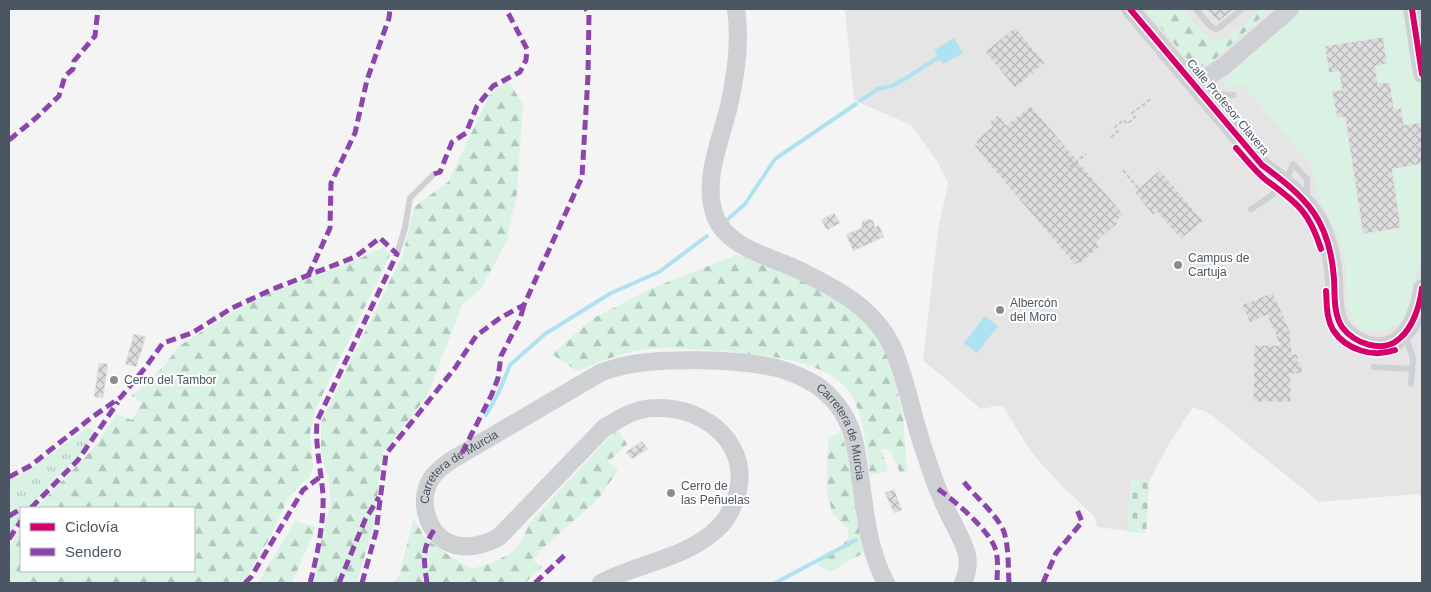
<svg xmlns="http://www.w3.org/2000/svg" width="1431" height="592" font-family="Arial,sans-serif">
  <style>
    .education { fill: #e6e5e6 }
    .grass { fill: url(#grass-tufts) }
    .forest { fill: url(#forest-firs) }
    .cemetery { fill: url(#cemetery-stones) }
    .green { fill: #d9f2e3 }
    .water { fill: #aee2f0 }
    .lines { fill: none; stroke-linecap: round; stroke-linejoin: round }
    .stream { stroke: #aee2f0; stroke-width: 4 }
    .building { fill: url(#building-cross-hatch); stroke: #e5e6e7 }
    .path { stroke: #bcc7c4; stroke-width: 2; stroke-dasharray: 4 2.5; stroke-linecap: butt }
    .lane { stroke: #ced0d2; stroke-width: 6 }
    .secondary { stroke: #ced0d4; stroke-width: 18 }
    .quiet { stroke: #8e44ad; stroke-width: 5; stroke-dasharray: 10 5; stroke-linecap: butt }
    .cycleway-casing { stroke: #fff; stroke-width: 9 }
    .cycleway { stroke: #d6006c; stroke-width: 6 }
    .poi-dot { fill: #868d94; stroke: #fff; stroke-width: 2 }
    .labels { text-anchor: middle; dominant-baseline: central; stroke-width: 4; stroke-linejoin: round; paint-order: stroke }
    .street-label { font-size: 12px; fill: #4a5661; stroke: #fff }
    .poi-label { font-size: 12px; fill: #4a5661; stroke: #fff; text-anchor: start }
  </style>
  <defs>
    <pattern id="grass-tufts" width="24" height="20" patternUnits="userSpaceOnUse" patternTransform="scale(1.25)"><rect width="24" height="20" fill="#d9f2e3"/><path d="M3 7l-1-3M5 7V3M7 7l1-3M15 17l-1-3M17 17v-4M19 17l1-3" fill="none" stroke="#b2c7bb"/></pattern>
    <pattern id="forest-firs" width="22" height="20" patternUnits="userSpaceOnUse" patternTransform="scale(1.25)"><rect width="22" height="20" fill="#d9f2e3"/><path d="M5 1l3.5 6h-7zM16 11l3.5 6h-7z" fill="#b2c7bb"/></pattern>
    <pattern id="cemetery-stones" width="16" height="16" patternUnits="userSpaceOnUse" patternTransform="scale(1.25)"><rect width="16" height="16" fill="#d9f2e3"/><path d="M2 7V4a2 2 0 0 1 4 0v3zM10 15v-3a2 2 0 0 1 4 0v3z" fill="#b2c7bb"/></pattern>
    <pattern id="building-cross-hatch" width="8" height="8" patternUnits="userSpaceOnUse" patternTransform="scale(1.25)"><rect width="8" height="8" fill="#ddddde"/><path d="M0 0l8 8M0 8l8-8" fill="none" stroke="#b5b6b7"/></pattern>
  </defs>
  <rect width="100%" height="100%" fill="#f4f4f4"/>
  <path class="education" d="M845,9H1422V498L1417,494L1319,502L1209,413L1193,407L1169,444L1149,481L1146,533L1097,527L1095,517L1061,485L1032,453L1002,405L981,409L923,360L938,231L948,183L938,163L911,125L854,100Z"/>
  <path class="grass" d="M87,428L92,429L93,434L89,444L29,508H21V519L9,536V481L28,470Z"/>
  <g class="forest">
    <path d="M1145,9H1184C1191,17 1203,35 1211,39C1225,46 1250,18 1260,9H1270L1214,60L1200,67L1193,66Z"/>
    <path d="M508,80L523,105L517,193L507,240L481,289L462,305L427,396L383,453L373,527L357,583H313L324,527L331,502L328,477L321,452V422L403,254L414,207L448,182L489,96Z"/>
    <path d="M384,247L390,255L315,410L310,434L313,467L309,477L290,495L270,537L247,577L241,583H9V549L21,527V571H194V508H36L93,449L117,414L132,420L142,402L131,396L145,385L164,366L179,346L241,307L277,289L354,261Z"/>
    <path d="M736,255L772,267L817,287L861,317L875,331L885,349L903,414L907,471L900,473L890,449H881L888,471L870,475C866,449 864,409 846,388C839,380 829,373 818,369C785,355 742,353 706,350C685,349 662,346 642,350C619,353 598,363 577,371L552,354L594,318L650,289Z"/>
    <path d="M617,429L627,444L608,462L618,470L599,498L540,551L533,560L542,567L525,583H393L399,576L414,518L424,537L451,557L471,569L491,563L510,554L520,544L530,522Z"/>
    <path d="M841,432L846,448L865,552L830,572L818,565L819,561L836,552L848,539V528L833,515L827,493L828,438Z"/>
    <path d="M295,521L316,527L292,583H258Z"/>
  </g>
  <path class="cemetery" d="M1131,480L1149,481L1146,533L1127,532Z"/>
  <path class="green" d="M1303,9H1422V261L1418,264L1409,309L1405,318L1400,323L1381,332H1371L1362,329L1356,324L1348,308L1345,262L1340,242L1332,222L1319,197L1310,164L1243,85L1231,87H1225L1224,81L1229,74Z"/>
  <g class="water">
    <path d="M954,38L963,53L943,64L934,50Z"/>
    <path d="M985,316L998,326L977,353L964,343Z"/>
  </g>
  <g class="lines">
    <g class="stream">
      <path d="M860,101L878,89L892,86L908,77L939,57"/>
      <path d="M728,219L745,204L775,159L856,104"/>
      <path d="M486,415L498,394L510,365L545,334L611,293L659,272L707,236"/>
      <path d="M775,583L856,540"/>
    </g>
  </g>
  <g class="building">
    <path d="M1207,9H1234L1218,22Z"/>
    <path d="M1015,27L1045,63L1015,88L985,52Z"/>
    <path d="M1383,37L1387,64L1375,66L1378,84L1390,82L1394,109L1401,108L1404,125L1422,122V164L1392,169L1401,228L1363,234L1345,117L1337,118L1332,91L1342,90L1339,71L1329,73L1325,46Z"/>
    <path d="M1031,106L1124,215L1116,221L1118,223L1096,242L1100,247L1079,264L1078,263L1075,265L974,146L977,144L975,141L993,126L990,122L998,115L1006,125Z"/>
    <path d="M1160,170L1203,221L1181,239L1157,212L1153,215L1134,192Z"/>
    <path d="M834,213L840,223L827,230L821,220Z"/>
    <path d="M867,219L873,220L875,227L879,225L884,237L853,251L846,234L862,228L861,225L863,221Z"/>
    <path d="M1273,292L1290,331L1292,354H1298V362H1302V374H1291V402H1253L1254,345H1280L1267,315L1250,323L1242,305Z"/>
    <path d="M134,334L146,337L136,367L125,364Z"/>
    <path d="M99,363L108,364L103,398L94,397Z"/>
    <path d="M642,441L648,449L632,459L626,452Z"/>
    <path d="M894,489L902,510L894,513L885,493Z"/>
  </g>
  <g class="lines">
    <g class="path">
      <path d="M1111,137L1118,131L1115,127L1124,120L1127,124L1135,117L1132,113L1151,99"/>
      <path d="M1070,167L1086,154"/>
      <path d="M1123,170L1138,188"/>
    </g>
    <g class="lane">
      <path d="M1196,9L1211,27L1216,29L1220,27L1242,9"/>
      <path d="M1206,94L1233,95"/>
      <path d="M1251,209C1273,195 1284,189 1293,164L1307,179V199"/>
      <path d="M397,254L405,228L410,198L434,174"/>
      <path d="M1405,335L1413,358L1411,384"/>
      <path d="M1374,367L1412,369"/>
    </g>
    <g class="secondary">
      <path d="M736,9C741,41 736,74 729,106C721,140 703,178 714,213C725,248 770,256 799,270C820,281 843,292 861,307C874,318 886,333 893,348C907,382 913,419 925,453C930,468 935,484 942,499C949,518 961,534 967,554C969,564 967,574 963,583"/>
      <path d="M1130,9L1262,165C1307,198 1330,220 1334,279C1335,294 1333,313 1342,327C1354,343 1382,354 1399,339C1413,328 1420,305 1422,288"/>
      <path d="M1412,9L1422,74"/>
      <path d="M1195,85L1224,66L1290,9"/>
      <path id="s1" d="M601,583C640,562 688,559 720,526C727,519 732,509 735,500C755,447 706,406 656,408C636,408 620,418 604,428L499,537C486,544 471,549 455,545C428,538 417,502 431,479C436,471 443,466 450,461L600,373C607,370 615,368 622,366C661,357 739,359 777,368C787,371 800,376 809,381C826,389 842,408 849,425C855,439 857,454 859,469C865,508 867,548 886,583"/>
    </g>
    <g class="quiet">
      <path d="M9,140L36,118L59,96L65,76L73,69L74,61L95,36L98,9"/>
      <path d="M434,174L440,172L452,142L466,133L477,106L493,86L520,72L526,60L527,49L506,9"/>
      <path d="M308,276L330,228L331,183L355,133L367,80L389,18L390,9"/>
      <path d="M462,453L492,394L498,378L501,356L520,319L524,305"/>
      <path d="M9,477L30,466L91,418L121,397L145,368L163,343L192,333L232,308L273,289L355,257L380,238L397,254L317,421C315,446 321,469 323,495C324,522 317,557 310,583"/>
      <path d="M964,482C975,497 997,514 1004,532C1009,548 1008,567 1009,583"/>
      <path d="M938,489C955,501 988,529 995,548C999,559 997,572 997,583"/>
      <path d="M31,508L78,460L118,402"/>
      <path d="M9,516L21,509"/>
      <path d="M9,539L21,521"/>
      <path d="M245,583L251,577L303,490L320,477"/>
      <path d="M339,583L365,520L379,497"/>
      <path d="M362,583L376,532L386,454L455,368L476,336L500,318L524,305L582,177L588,76L589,14L586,9"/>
      <path d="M427,583C424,561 421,550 434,530"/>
      <path d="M535,583L566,554"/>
      <path d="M1043,583L1056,553L1082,522L1076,507"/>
    </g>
    <defs>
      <g id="cycleway">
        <path d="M1130,9L1262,165C1307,198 1330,220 1334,279C1335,294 1333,313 1342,327C1354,343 1382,354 1399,339C1413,328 1420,305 1422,288"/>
        <path d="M1412,9L1422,74"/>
        <path d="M1236,148C1246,159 1255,171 1266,180C1297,203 1309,211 1321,249"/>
        <path d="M1326,291C1327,304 1326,318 1333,330C1346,350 1373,358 1395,350"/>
      </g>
    </defs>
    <use href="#cycleway" class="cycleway-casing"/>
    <use href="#cycleway" class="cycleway"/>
  </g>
  <g class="poi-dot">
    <circle cx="1178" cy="265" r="5"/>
    <circle cx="1000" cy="310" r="5"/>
    <circle cx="114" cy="380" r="5"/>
    <circle cx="671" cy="493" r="5"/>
  </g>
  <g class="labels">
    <g class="street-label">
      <text transform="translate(1228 107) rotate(50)">Calle Profesor Clavera</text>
      <text stroke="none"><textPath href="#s1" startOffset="1119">Carretera de Murcia</textPath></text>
      <text stroke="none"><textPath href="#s1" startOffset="669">Carretera de Murcia</textPath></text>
    </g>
    <g class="poi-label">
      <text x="1188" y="258">Campus de<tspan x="1188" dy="14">Cartuja</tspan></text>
      <text x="1010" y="303">Albercón<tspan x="1010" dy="14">del Moro</tspan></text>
      <text x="124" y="380">Cerro del Tambor</text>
      <text x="681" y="486">Cerro de<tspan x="681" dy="14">las Peñuelas</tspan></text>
    </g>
  </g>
  <rect width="1431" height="592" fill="none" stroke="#4a5661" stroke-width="20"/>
  <rect x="20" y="507" width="175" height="65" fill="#ffffff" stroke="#b7bbc0"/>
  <rect x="30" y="523" width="25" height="8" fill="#d6006c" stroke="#b7bbc0"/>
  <text x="65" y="532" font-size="15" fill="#4a5661">Ciclovía</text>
  <rect x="30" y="548" width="25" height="8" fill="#8e44ad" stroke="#b7bbc0"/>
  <text x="65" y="557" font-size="15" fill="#4a5661">Sendero</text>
</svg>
